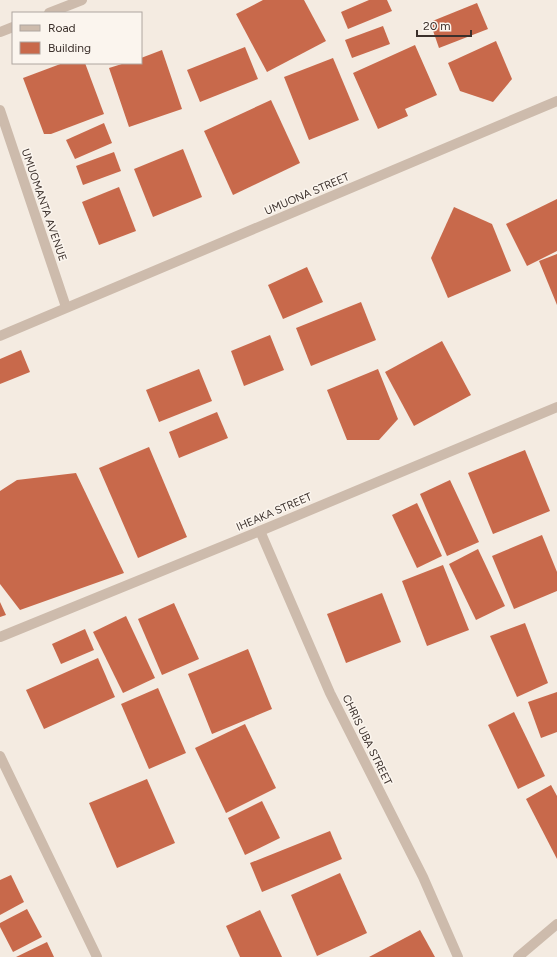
<svg xmlns="http://www.w3.org/2000/svg" width="557" height="957" font-family="Figtree,sans-serif">
  <style>
    .building { fill: #c8694b }
    .lines { fill: none; stroke-linecap: round; stroke-linejoin: round }
    .minor { stroke: #cdbbac; stroke-width: 10 }
    .labels { text-anchor: middle; dominant-baseline: central; stroke-width: 3; stroke-linejoin: round; paint-order: stroke }
    .street-label { font-size: 11px; fill: #3b302b; stroke: #fbf5ee }
  </style>
  <rect width="100%" height="100%" fill="#f4ebe1"/>
  <g class="building">
    <path d="M263,0H304L326,41L267,72L236,14Z"/>
    <path d="M369,0H387L392,11L348,29L341,12Z"/>
    <path d="M477,3L488,29L439,48L430,22Z"/>
    <path d="M383,26L390,44L352,58L345,40Z"/>
    <path d="M496,41L512,79L493,102L460,91L448,63Z"/>
    <path d="M415,45L437,95L405,109L408,116L378,129L353,73Z"/>
    <path d="M245,47L258,79L200,102L187,70Z"/>
    <path d="M162,50L182,109L129,127L109,68L125,63H141V58Z"/>
    <path d="M333,58L359,120L309,140L284,77Z"/>
    <path d="M63,63H85L104,114L51,134H44L23,78Z"/>
    <path d="M271,100L300,163L233,195L204,131Z"/>
    <path d="M104,123L112,143L75,159L66,140Z"/>
    <path d="M183,149L202,197L153,217L134,169Z"/>
    <path d="M114,152L121,171L83,185L76,166Z"/>
    <path d="M119,187L136,231L99,245L82,202Z"/>
    <path d="M557,199V251L527,266L506,224Z"/>
    <path d="M454,207L492,224L511,271L448,298L431,258Z"/>
    <path d="M557,254V305L539,261Z"/>
    <path d="M307,267L323,302L283,319L268,285Z"/>
    <path d="M361,302L376,340L311,366L296,328Z"/>
    <path d="M270,335L284,370L244,386L231,351Z"/>
    <path d="M442,341L471,395L414,426L385,372Z"/>
    <path d="M21,350L30,372L0,384V359Z"/>
    <path d="M199,369L212,401L159,422L146,390Z"/>
    <path d="M378,369L398,419L379,440H347L327,390Z"/>
    <path d="M217,412L228,438L179,458L169,432Z"/>
    <path d="M149,447L187,537L138,558L99,468Z"/>
    <path d="M525,450L550,511L493,534L468,473Z"/>
    <path d="M76,473L124,573L20,610L0,584V491L17,480Z"/>
    <path d="M450,480L479,542L447,556L420,494Z"/>
    <path d="M417,503L442,556L417,568L392,515Z"/>
    <path d="M542,535L557,572V591L514,609L492,556Z"/>
    <path d="M478,549L505,606L476,620L449,564Z"/>
    <path d="M443,565L469,630L427,646L402,581Z"/>
    <path d="M382,593L401,642L346,663L327,614Z"/>
    <path d="M0,602L6,615L0,617Z"/>
    <path d="M174,603L199,659L162,675L138,619Z"/>
    <path d="M126,616L155,678L123,693L93,632Z"/>
    <path d="M525,623L548,683L517,697L490,636Z"/>
    <path d="M85,629L94,650L61,664L52,644Z"/>
    <path d="M248,649L272,709L212,734L188,674Z"/>
    <path d="M98,658L115,697L44,729L26,690Z"/>
    <path d="M158,688L186,753L149,769L121,704Z"/>
    <path d="M557,692V732L541,738L528,702Z"/>
    <path d="M514,712L545,776L518,789L488,725Z"/>
    <path d="M245,724L276,788L226,813L195,748Z"/>
    <path d="M147,779L175,843L117,868L89,803Z"/>
    <path d="M551,785L557,796V859L526,799Z"/>
    <path d="M262,801L280,838L245,855L228,818Z"/>
    <path d="M330,831L342,859L262,892L250,863Z"/>
    <path d="M340,873L367,933L317,956L291,895Z"/>
    <path d="M11,875L24,902L0,915V880Z"/>
    <path d="M27,909L42,937L13,952L0,927V923Z"/>
    <path d="M260,910L282,957H240L226,926Z"/>
    <path d="M420,930L435,957H369Z"/>
    <path d="M47,942L54,957H16Z"/>
  </g>
  <g class="lines">
    <g class="minor">
      <path d="M49,13L82,0"/>
      <path d="M0,32L13,27"/>
      <path d="M0,110L66,307"/>
      <path d="M0,336L557,101"/>
      <path d="M260,531L330,693L423,877L458,957"/>
      <path d="M0,637L260,531L557,407"/>
      <path d="M0,756L97,957"/>
      <path d="M518,957L557,924"/>
    </g>
  </g>
  <g class="labels">
    <g class="street-label">
      <text transform="translate(307 194) rotate(-23)">UMUONA STREET</text>
      <text transform="translate(44 205) rotate(71)">UMUOMANTA AVENUE</text>
      <text transform="translate(274 512) rotate(-23)">IHEAKA STREET</text>
      <text transform="translate(367 740) rotate(64)">CHRIS UBA STREET</text>
    </g>
  </g>
  <rect x="12" y="12" width="130" height="52" fill="#fbf5ee" stroke="#aea6a0"/>
  <rect x="20" y="25" width="20" height="6" fill="#cdbbac" stroke="#aea6a0"/>
  <text x="48" y="32" font-size="12" fill="#3b302b">Road</text>
  <rect x="20" y="42" width="20" height="12" fill="#c8694b" stroke="#aea6a0"/>
  <text x="48" y="52" font-size="12" fill="#3b302b">Building</text>
  <path d="M417 30v6h54v-6" fill="none" stroke="#3b302b" stroke-width="2"/>
  <text x="423" y="30" font-size="12" fill="#3b302b" stroke="#fbf5ee" stroke-width="3" paint-order="stroke">20 m</text>
</svg>
